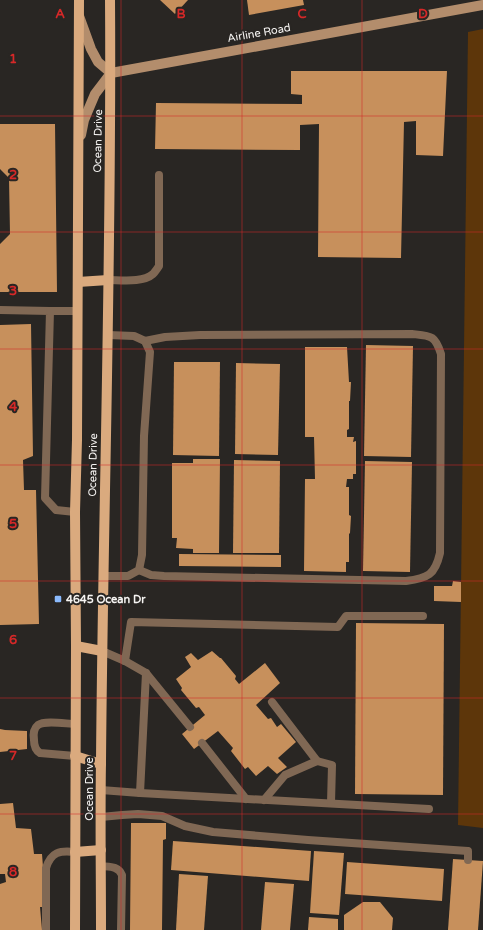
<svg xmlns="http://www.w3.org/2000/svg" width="483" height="930" font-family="'Varela Round',sans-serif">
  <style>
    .green { fill: #5d360a }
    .building { fill: #c7905c }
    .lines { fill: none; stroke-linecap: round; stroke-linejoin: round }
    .service { stroke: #806854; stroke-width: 8 }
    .secondary { stroke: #b38d6c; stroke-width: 10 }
    .primary { stroke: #daaa7e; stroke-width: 10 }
    .grid { fill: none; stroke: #d62828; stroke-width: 1; stroke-opacity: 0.55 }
    .poi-dot { fill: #8bbafc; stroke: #292623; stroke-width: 1.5 }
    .labels { text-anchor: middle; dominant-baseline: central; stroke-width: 4; stroke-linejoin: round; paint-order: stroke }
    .street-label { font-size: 11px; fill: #f6f4f2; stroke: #292623 }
    .poi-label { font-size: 11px; font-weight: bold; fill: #f6f4f2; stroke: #292623; text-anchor: start }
    .grid-label { font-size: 13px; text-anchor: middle; font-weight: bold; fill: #d62828; stroke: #292623; stroke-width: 4; stroke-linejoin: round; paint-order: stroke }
  </style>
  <rect width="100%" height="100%" fill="#292623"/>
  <path class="green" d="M483,29V828L458,825L468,32Z"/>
  <g class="building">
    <path d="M160,0H188L175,14Z"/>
    <path d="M247,0H303L304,5L249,15Z"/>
    <path d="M291,71H447L443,156L416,155V121L404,122L401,258L318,257L319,124L300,125V150L155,149L156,103L302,104V95L291,94Z"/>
    <path d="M0,124H55L57,292H0V244L10,234L9,178L0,169Z"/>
    <path d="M31,324L33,456L23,460L24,490H36L39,624L0,625V325Z"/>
    <path d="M366,345L413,346L411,457L364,456Z"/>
    <path d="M305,347H347L349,382H351L350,401H349V429L347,430V437H354L353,442L356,441V474H353V479H347L346,487H349V515L351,516L350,533L349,534V562H346V572L304,571L305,479H315L314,437H305Z"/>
    <path d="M174,362H220L219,456L173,455Z"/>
    <path d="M236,363L280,364L278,455L235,454Z"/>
    <path d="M193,459H220L219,553H193V549L176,548L177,538H172V463H193Z"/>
    <path d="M234,460L280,461L279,553H233Z"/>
    <path d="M365,461L412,462L410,572L363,571Z"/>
    <path d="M179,554L281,555V567L179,566Z"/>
    <path d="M453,581L461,582V602L434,601V586H452Z"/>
    <path d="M356,623L444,624L443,795L355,794Z"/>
    <path d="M212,651L220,658H221L236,676L235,679L239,684L265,663L280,683L256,705L268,719L271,718L277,727L281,724L296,742L278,758L287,767L277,774L268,766L256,776L248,767L245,769L231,751L233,748L218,731L194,749L182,734L205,715L199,707L196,708L181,690L182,688L176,679L191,667L185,657L191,653L198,660Z"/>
    <path d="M0,729L5,730L27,731V749L0,752Z"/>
    <path d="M13,803L16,828L31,829L34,854H42L46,907H40L42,930H0V884L6,882L5,874H0V804Z"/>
    <path d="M131,823H166V839L163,840L162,930H130Z"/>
    <path d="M173,841L311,851L309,881L171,870Z"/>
    <path d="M314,851L344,853L339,915L310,913Z"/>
    <path d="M453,859L483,861L478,930H448Z"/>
    <path d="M347,862L444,869L442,901L345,894Z"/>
    <path d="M179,874L208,876L204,930H176Z"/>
    <path d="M265,882L294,884L290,930H261Z"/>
    <path d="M363,902H380L393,918L392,930H344V915Z"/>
    <path d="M309,917L338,919V930H308Z"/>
  </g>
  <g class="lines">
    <g class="service">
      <path d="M108,280C121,280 143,283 153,274C155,272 157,269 159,266V175"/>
      <path d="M0,310L50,311L45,498L56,510L75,512"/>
      <path d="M50,311H77"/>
      <path d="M139,570L151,575L164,576L406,581C428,578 435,575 440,553L441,354C435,335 431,336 412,334L200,335L165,337L145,341"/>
      <path d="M104,576H128L139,570L142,555L144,436L150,352L145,341L134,336L108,335"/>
      <path d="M102,651L125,661L146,673L190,727"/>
      <path d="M125,661L131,622L338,627L346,616H423"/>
      <path d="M272,702L317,761"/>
      <path d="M202,743L246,799"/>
      <path d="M75,756L40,753C35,750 34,746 34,740C33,734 33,729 38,725C45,720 67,724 76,724"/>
      <path d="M101,790L140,793L146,673"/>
      <path d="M140,793L429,809"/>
      <path d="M264,800L285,775L317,761L332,765L331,803"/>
      <path d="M101,817L122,815L138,814L162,816L185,826L213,832L308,840L468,851V860"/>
      <path d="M101,866C110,867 118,866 122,875L121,930"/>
      <path d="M46,930V868C51,852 60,850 75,852"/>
    </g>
    <g class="secondary">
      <path d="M79,16L91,49L98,62L111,73"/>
      <path d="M81,135L84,120L95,94L111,73L483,5"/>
    </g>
    <g class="primary">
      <path d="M78,282L108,280"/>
      <path d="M76,646L102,651"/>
      <path d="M75,756L101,764"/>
      <path d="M75,852L101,850"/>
      <path d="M75,930L76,646L75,512L77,440L79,0"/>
      <path d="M101,930C101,874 100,818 101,762C103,508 112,254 110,0"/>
    </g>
  </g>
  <path class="grid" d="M121,0V930M242,0V930M362,0V930M0,116H483M0,232H483M0,349H483M0,465H483M0,581H483M0,698H483M0,814H483"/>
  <rect class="poi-dot" x="54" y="595" width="8" height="8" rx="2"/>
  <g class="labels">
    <g class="street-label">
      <text transform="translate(259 33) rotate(-10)">Airline Road</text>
      <text transform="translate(98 141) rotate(-89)">Ocean Drive</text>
      <text transform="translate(93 465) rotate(-89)">Ocean Drive</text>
      <text transform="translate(89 789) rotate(-90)">Ocean Drive</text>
    </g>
    <g class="poi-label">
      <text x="66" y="599">4645 Ocean Dr</text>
    </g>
  </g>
  <g class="grid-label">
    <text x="60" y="18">A</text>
    <text x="181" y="18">B</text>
    <text x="302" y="18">C</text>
    <text x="423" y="18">D</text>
    <text x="13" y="63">1</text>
    <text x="13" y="179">2</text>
    <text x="13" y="295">3</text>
    <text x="13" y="411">4</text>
    <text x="13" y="528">5</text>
    <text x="13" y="644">6</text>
    <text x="13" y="760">7</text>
    <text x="13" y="876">8</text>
  </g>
</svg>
